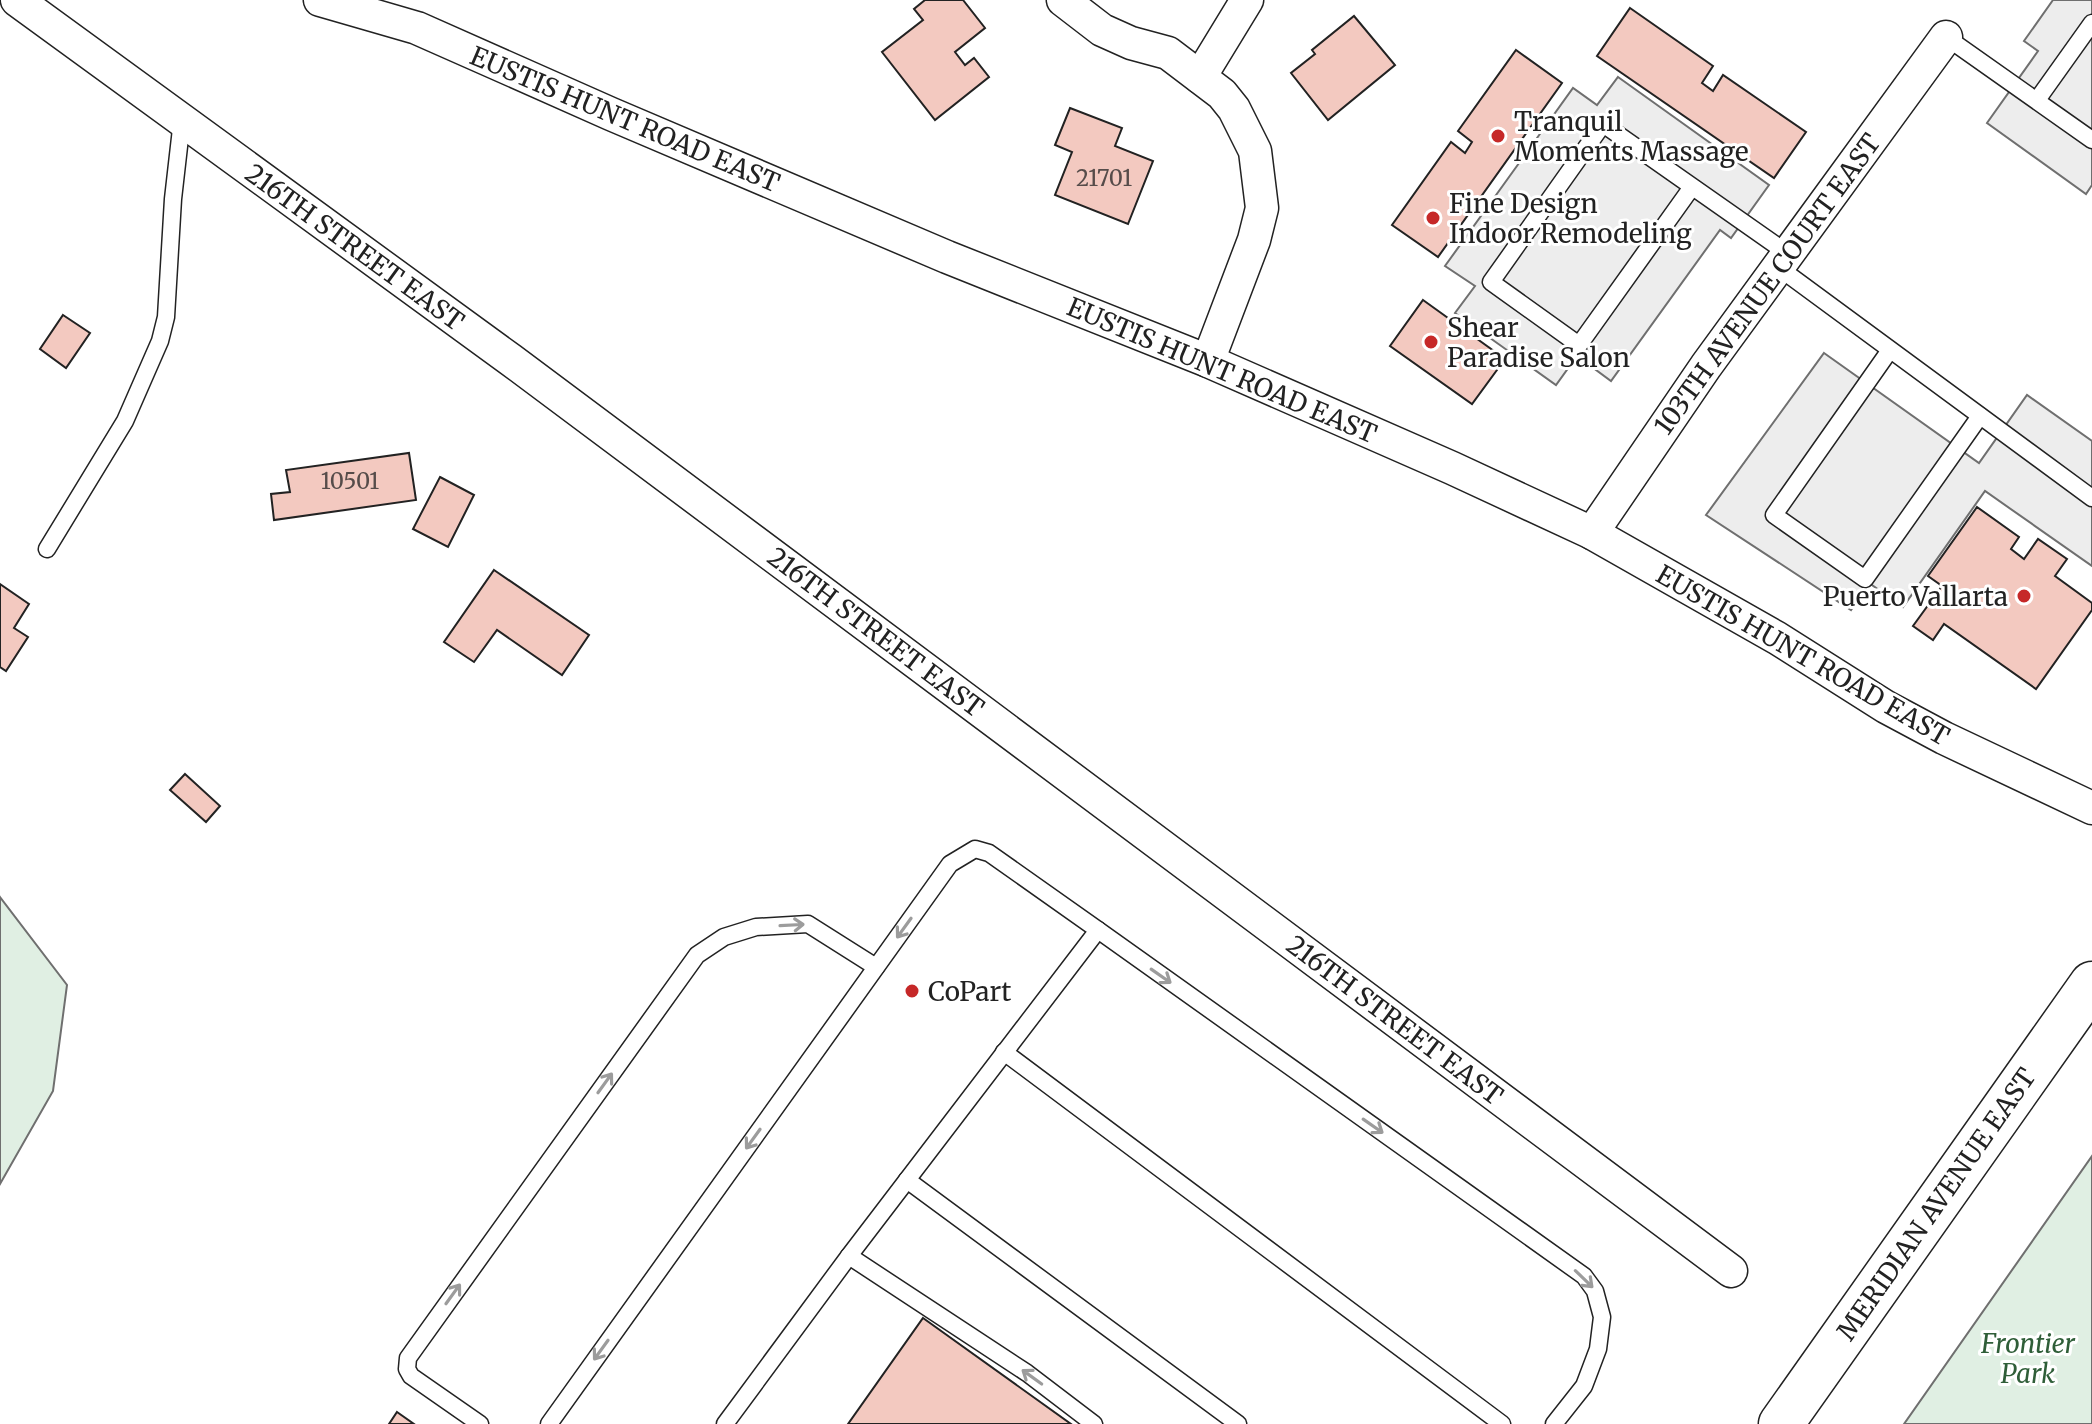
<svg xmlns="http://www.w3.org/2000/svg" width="2092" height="1424" font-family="Merriweather,serif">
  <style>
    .green { fill: #e0efe3; stroke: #6f6f6f; stroke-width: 2 }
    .parking { fill: #ededed; stroke: #6f6f6f; stroke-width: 2 }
    .building { fill: #f3c9c0; stroke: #222; stroke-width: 2 }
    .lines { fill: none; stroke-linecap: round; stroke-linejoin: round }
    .lane-casing { stroke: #222; stroke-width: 19 }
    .street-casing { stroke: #222; stroke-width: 35 }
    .primary-casing { stroke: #222; stroke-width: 47 }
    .lane { stroke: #fff; stroke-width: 16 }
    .street { stroke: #fff; stroke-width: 32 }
    .primary { stroke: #fff; stroke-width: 44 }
    .oneway { stroke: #9c9c9c }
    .poi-dot { fill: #c62828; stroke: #fff; stroke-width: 3 }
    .labels { text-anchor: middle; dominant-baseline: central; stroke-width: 6; stroke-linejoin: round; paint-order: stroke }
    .number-label { font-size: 22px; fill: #564c4a }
    .street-label { font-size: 26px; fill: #222; stroke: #fff }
    .poi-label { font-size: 26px; fill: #222; stroke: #fff; text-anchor: start }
    .park-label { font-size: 26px; font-style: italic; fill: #2f5e38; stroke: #fff }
  </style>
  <rect width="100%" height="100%" fill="#fff"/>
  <g class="green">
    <path d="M0,897L67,985L53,1091L0,1184Z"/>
    <path d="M2092,1156V1424H1904Z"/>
  </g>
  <g class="parking">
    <path d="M2053,0H2092V185L2086,194L1987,123L2038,51L2024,41Z"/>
    <path d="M1618,77L1769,185L1731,238L1720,230L1611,381L1577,356L1556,385L1455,313L1475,286L1445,266L1573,88L1597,105Z"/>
    <path d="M1824,353L1979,463L2027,395L2092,441V566L1985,491L1903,607L1869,583L1851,610L1706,515Z"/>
  </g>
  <g class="building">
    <path d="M925,0H963L985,28L955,52L965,65L974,58L989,77L935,120L882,52L923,20L914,9Z"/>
    <path d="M1630,8L1713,66L1702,83L1713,91L1723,75L1806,132L1774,178L1597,56Z"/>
    <path d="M1354,16L1395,65L1328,120L1291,73L1315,54L1312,50Z"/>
    <path d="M1516,50L1562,83L1438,257L1392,225L1451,142L1465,153L1472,142L1458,131Z"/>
    <path d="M1070,108L1122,128L1115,146L1153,161L1128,224L1055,195L1072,152L1055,145Z"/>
    <path d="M1423,300L1505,359L1472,404L1390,346Z"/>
    <path d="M63,315L90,333L66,368L40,349Z"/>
    <path d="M409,453L416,500L274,520L271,494L290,492L286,470Z"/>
    <path d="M440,477L474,495L448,547L413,529Z"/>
    <path d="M1977,507L2019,537L2011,549L2024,559L2038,539L2067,559L2055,576L2092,603V610L2036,689L1944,624L1933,640L1913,626L1942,586L1928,576Z"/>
    <path d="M494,570L589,635L562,675L497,630L474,662L444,642Z"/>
    <path d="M0,584L29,604L14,628L28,637L6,671L0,667Z"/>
    <path d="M185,774L220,806L206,822L170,790Z"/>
    <path d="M923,1318L1071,1424H848Z"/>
    <path d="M397,1412L414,1424H389Z"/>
  </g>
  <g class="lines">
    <defs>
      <g id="lane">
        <path d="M1946,37L2092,140"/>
        <path d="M2037,100L2092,23"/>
        <path d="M1692,187L1579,345L1491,282L1603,124L1787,253"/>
        <path d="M1778,267L2092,498"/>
        <path d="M1890,350L1774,515L1865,579L1980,416"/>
        <path d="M47,549L125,421L160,341L166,317L173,199L182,120"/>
        <path d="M1098,930L1584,1276L1595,1291L1602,1317L1598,1349L1584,1386L1554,1424"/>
        <path d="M1004,1052L1502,1424"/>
        <path d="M907,1180L1238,1424"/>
        <path d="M849,1256L1027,1373L1094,1424"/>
        <path d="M480,1424L411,1376L407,1369L408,1358L697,955L724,937L756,927L808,924L876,967"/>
        <path d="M549,1424L950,864L975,849L989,853L1098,930L849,1256L725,1424"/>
      </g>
      <g id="street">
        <path d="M17,0L511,360L1731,1271"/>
        <path d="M320,0L417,28L611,114L947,257L1208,361L1452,468L1592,533L1777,638L1886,707L1944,738L2092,808"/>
        <path d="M1063,0L1102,30L1131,43L1168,53L1222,94L1234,109L1255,151L1262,208L1254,240L1208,361"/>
        <path d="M1200,77L1247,0"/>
        <path d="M1592,533L1706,366L1946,37"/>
      </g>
      <path id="primary" d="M1781,1424L2092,984"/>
    </defs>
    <use href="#lane" class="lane-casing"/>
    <use href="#street" class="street-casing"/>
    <use href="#primary" class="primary-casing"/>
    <use href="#lane" class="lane"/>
    <use href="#street" class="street"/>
    <use href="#primary" class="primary"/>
  </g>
  <defs><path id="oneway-shaft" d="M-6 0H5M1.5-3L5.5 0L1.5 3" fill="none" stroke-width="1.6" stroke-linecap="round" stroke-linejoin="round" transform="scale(2)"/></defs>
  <g class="oneway">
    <use href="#oneway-shaft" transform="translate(792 925) rotate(-3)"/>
    <use href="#oneway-shaft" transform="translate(904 928) rotate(126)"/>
    <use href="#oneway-shaft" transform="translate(1161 976) rotate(35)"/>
    <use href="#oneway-shaft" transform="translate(605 1083) rotate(-54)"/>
    <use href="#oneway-shaft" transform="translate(1373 1126) rotate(35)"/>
    <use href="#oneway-shaft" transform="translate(753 1139) rotate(126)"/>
    <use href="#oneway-shaft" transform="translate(1584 1279) rotate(44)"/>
    <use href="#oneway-shaft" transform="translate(453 1294) rotate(-54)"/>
    <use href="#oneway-shaft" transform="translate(601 1350) rotate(126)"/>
    <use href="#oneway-shaft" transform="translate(1032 1377) rotate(-144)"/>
  </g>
  <g class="poi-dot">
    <circle cx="1498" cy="136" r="8"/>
    <circle cx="1433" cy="218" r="8"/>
    <circle cx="1431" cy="342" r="8"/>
    <circle cx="2024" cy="596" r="8"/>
    <circle cx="912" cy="991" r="8"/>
  </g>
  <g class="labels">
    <g class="number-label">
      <text x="1104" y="178">21701</text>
      <text x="350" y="481">10501</text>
    </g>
    <g class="street-label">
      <text transform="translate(625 119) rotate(23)">EUSTIS HUNT ROAD EAST</text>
      <text transform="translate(355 247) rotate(36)">216TH STREET EAST</text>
      <text transform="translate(1767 284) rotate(-54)">103TH AVENUE COURT EAST</text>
      <text transform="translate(1222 370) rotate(23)">EUSTIS HUNT ROAD EAST</text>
      <text transform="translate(876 632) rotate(37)">216TH STREET EAST</text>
      <text transform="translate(1803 655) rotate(30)">EUSTIS HUNT ROAD EAST</text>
      <text transform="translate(1395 1020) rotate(37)">216TH STREET EAST</text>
      <text transform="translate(1936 1204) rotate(-55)">MERIDIAN AVENUE EAST</text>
    </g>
    <g class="poi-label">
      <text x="1514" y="121">Tranquil<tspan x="1514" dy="30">Moments Massage</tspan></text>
      <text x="1449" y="203">Fine Design<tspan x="1449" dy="30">Indoor Remodeling</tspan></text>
      <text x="1447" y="327">Shear<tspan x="1447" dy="30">Paradise Salon</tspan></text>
      <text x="2008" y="596" text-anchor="end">Puerto Vallarta</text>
      <text x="928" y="991">CoPart</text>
    </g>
    <g class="park-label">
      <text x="2028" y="1343">Frontier<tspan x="2028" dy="30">Park</tspan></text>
    </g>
  </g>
</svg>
